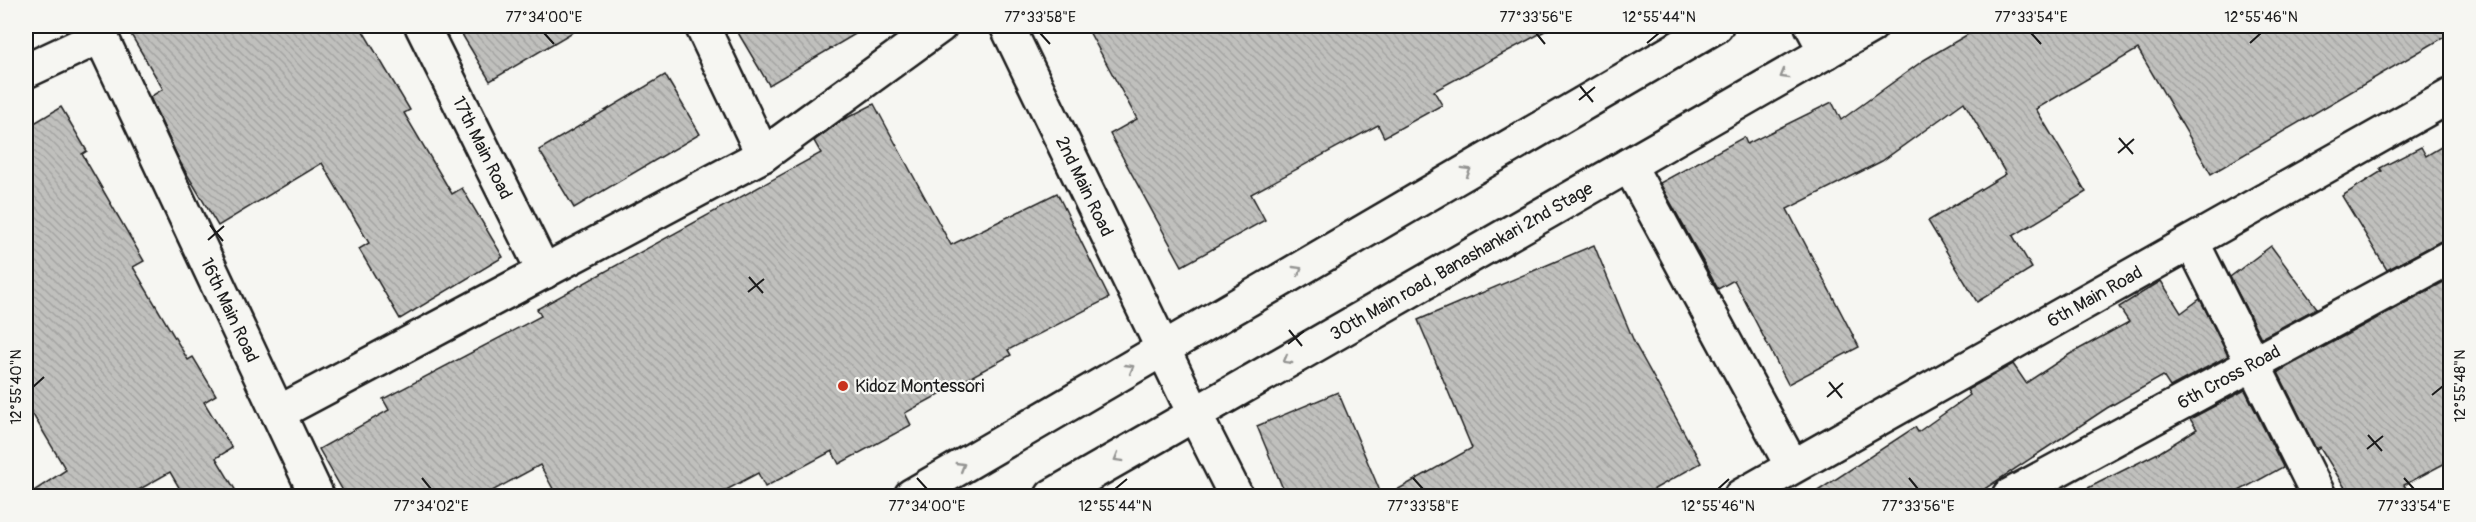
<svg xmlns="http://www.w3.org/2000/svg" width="2476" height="522" font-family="Pangolin,sans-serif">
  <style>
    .building { fill: url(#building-back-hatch); stroke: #1c1c1c; stroke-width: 1.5 }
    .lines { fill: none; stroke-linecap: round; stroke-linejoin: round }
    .street-casing { stroke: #1c1c1c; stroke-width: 38 }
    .secondary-casing { stroke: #1c1c1c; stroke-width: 38 }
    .street { stroke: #f6f6f2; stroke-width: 33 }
    .secondary { stroke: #f6f6f2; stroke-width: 33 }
    .oneway { stroke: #949492 }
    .ticks { fill: none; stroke: #1c1c1c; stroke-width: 2 }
    .poi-dot { fill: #c8321e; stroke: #f6f6f2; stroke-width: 2 }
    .labels { text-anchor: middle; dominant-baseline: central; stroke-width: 4.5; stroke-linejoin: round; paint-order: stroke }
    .street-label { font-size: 18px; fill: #1c1c1c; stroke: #f6f6f2 }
    .poi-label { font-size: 18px; fill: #1c1c1c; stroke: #f6f6f2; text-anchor: start }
    .neatline { fill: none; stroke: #1c1c1c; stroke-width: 2 }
    .ticks-label { font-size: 15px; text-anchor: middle; fill: #1c1c1c }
  </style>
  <defs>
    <pattern id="building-back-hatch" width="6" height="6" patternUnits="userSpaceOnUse" patternTransform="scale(1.5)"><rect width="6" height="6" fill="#c0c0bd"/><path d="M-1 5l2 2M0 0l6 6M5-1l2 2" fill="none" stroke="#a4a4a2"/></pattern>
  </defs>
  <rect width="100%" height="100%" fill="#f6f6f2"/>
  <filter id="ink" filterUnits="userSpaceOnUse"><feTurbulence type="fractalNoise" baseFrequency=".0167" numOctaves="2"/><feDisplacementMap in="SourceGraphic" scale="12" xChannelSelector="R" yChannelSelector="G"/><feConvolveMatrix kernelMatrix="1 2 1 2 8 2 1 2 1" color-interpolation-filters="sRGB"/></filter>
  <g filter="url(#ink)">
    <g class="building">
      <path d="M126,26H360L410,110L404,113L452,194L462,188L503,257L400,319L359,249L369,243L322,163L218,226L181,164L150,97L163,89Z"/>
      <path d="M457,26H583L490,81Z"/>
      <path d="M734,26H869L769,85Z"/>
      <path d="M1086,26H1554L1434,91L1442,105L1384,137L1378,125L1251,194L1265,220L1182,266L1110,134L1137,119Z"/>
      <path d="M1982,26H2451V33L2211,174L2138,49L2036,109L2086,192L2013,236L2032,268L1977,302L1928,221L2006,174L1964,102L1882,161L1787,209L1859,347L1788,384L1734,280L1718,289L1660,183L1744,137L1747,144L1832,102L1841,120L1924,60Z"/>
      <path d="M665,75L700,134L574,208L539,150Z"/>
      <path d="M874,104L951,245L1057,193L1109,298L1008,350L1011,355L905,413L911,425L839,464L832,451L765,487L758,473L715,496H557L540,465L483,496H346L319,449L389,410L383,399L541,316L537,309L821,153L814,141L841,121Z"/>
      <path d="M61,107L87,151L82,154L144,261L133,267L188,360L193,357L216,395L204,402L232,448L216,458L239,496H184L170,472L128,496H26L66,470L26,403V128Z"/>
      <path d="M2451,141V238L2441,241L2387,270L2342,196L2382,171L2380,168L2421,147L2426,156Z"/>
      <path d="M1594,245L1635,344L1701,463L1642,496H1386L1472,448L1418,320Z"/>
      <path d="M2271,246L2317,308L2261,338L2230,277Z"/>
      <path d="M2451,278V460L2404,485L2411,496H2350L2320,447L2316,449L2278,372Z"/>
      <path d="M2161,281L2181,313L2200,299L2228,356L2170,387L2163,376L2107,408L1974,496H1810L1915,427L1918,432L1970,395L1967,390L2013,364L2026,383L2070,354L2129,322L2119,307Z"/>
      <path d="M2245,390L2283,467L2230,496H2072L2160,452L2197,429L2190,419Z"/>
      <path d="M1338,392L1382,496H1286L1257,426Z"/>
    </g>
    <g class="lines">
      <defs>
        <g id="street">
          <path id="s1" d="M96,26L317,496"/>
          <path id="s2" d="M422,26L544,272"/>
          <path d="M702,26L763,155"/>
          <path id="s3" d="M1007,26L1194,413"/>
          <path d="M26,71L101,36"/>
          <path d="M1629,165L1792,466"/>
          <path d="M2192,242L2319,496"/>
          <path d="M278,413L763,155L940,26"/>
          <path id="s4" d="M1741,496L2450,96"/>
          <path id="s5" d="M2009,496L2450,257"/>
        </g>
        <g id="secondary">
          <path d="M1812,26L1826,52"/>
          <path d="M1194,413L1236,496"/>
          <path d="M911,496L1716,26"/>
          <path id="s6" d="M1052,496L1871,26"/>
        </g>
      </defs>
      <use href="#street" class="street-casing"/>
      <use href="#secondary" class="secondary-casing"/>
      <use href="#street" class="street"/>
      <use href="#secondary" class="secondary"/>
    </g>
    <defs><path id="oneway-chevron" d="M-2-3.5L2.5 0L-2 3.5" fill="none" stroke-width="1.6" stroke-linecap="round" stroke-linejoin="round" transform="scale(1.5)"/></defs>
    <g class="oneway">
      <use href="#oneway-chevron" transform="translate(1784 75) rotate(150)"/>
      <use href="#oneway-chevron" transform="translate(1467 171) rotate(-30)"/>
      <use href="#oneway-chevron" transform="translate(1298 270) rotate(-30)"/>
      <use href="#oneway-chevron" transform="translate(1287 360) rotate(150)"/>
      <use href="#oneway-chevron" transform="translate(1130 368) rotate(-30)"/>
      <use href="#oneway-chevron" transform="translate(1118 458) rotate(150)"/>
      <use href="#oneway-chevron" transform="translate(961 466) rotate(-31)"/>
    </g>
  </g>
  <path class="ticks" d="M544,33L554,44M1040,33L1050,44M1536,33L1545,44M2031,33L2041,44M1647,43L1659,33M2250,43L2261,33M1580,86L1593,102M1579,100L1595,87M2119,138L2133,154M2118,153L2134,139M210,225L223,241M208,240L224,226M749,277L763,293M748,292L764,279M1289,330L1302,346M1288,344L1304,331M1829,382L1842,398M33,387L44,377M2432,395L2443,386M1827,397L1843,383M2368,435L2382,451M2367,449L2383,436M422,478L431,489M917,478L927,489M1413,478L1423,489M1909,478L1918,489M2404,478L2414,489M1115,489L1127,479M1718,489L1729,479"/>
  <circle class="poi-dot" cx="843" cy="386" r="6"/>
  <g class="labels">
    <g class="street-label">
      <text stroke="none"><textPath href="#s2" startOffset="136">17th Main Road</textPath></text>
      <text stroke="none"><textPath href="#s3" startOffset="178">2nd Main Road</textPath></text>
      <text stroke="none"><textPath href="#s6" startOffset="472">30th Main road, Banashankari 2nd Stage</textPath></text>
      <text stroke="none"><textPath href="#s4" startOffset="406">6th Main Road</textPath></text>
      <text stroke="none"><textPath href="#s1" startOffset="314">16th Main Road</textPath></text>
      <text stroke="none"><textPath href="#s5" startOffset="250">6th Cross Road</textPath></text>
    </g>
    <g class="poi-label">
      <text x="855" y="386">Kidoz Montessori</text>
    </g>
  </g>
  <rect width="2476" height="522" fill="none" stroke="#f6f6f2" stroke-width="66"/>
  <rect x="33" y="33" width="2410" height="456" class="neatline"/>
  <g class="ticks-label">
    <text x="544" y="22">77°34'00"E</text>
    <text x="1040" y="22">77°33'58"E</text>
    <text x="1536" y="22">77°33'56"E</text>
    <text x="1659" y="22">12°55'44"N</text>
    <text x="2031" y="22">77°33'54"E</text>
    <text x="2261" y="22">12°55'46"N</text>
    <text transform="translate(2460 386) rotate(-90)" y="5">12°55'48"N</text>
    <text transform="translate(16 387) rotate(-90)" y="5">12°55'40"N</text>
    <text x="431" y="511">77°34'02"E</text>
    <text x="927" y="511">77°34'00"E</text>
    <text x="1115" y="511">12°55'44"N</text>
    <text x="1423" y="511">77°33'58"E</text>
    <text x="1718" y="511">12°55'46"N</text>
    <text x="1918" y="511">77°33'56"E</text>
    <text x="2414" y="511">77°33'54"E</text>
  </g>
</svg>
